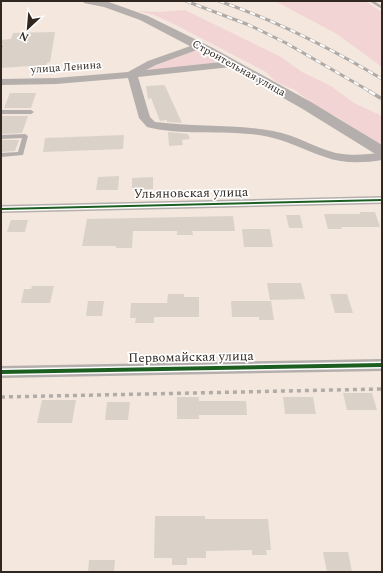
<svg xmlns="http://www.w3.org/2000/svg" width="383" height="573" font-family="Spectral,serif">
  <style>
    .green { fill: #f3d4d4 }
    .building { fill: #dad2c8 }
    .lines { fill: none; stroke-linecap: round; stroke-linejoin: round }
    .path { stroke: #b2aca7; stroke-width: 3.5; stroke-dasharray: 4 4; stroke-linecap: butt }
    .service { fill: #b4afac; fill-rule: evenodd }
    .minor { fill: #b4afac; fill-rule: evenodd }
    .tertiary { fill: #b4afac; fill-rule: evenodd }
    .rail-far1-casing { stroke: #b0a9a4; stroke-width: 3 }
    .rail-casing { stroke: #b0a9a4; stroke-width: 3.5 }
    .rail-far1 { stroke: #fff; stroke-width: 2; stroke-dasharray: 5.5; stroke-linecap: butt }
    .rail { stroke: #fff; stroke-width: 2.5; stroke-dasharray: 7; stroke-linecap: butt }
    .cycleway-casing { stroke: #fff; stroke-width: 3 }
    .cycleway { fill: #1b5e20; fill-rule: evenodd }
    .labels { text-anchor: middle; dominant-baseline: central; stroke-width: 3.5; stroke-linejoin: round; paint-order: stroke }
    .far-street-label { font-size: 11px; fill: #302721; stroke: #fff }
    .street-label { font-size: 13px; fill: #302721; stroke: #fff }
  </style>
  <rect width="100%" height="100%" fill="#f4e7dd"/>
  <g class="green">
    <path d="M275,1H365L382,12V67L337,34Z"/>
    <path d="M185,10L281,57L302,72L331,86L354,103L382,116V146L334,115L322,111L295,90L276,82L266,72L174,24L154,15L138,11L159,12Z"/>
    <path d="M195,50L216,61L211,65L149,70L147,69Z"/>
  </g>
  <g class="building">
    <path d="M55,32L50,63L48,62L46,65L1,68V50L5,46L1,44V40L11,39L13,33Z"/>
    <path d="M164,85L166,88L182,123L167,122V120L160,121L151,98L148,99L146,86Z"/>
    <path d="M10,93H36L31,108H4Z"/>
    <path d="M1,116H28L22,133L1,134Z"/>
    <path d="M168,132L188,134L190,139L182,140L183,145L169,146Z"/>
    <path d="M124,135L123,149L43,152L45,138Z"/>
    <path d="M1,140H19L15,151L1,152Z"/>
    <path d="M119,176L118,190H96L98,177Z"/>
    <path d="M153,177V189L132,190V178Z"/>
    <path d="M360,212H375L380,227H341L342,229H328L324,214H360Z"/>
    <path d="M286,215H300L303,228H289Z"/>
    <path d="M233,216L235,231H192L193,235H177V231H133L132,248H116V246H82L87,219Z"/>
    <path d="M11,220H28L25,232H7Z"/>
    <path d="M242,229H270L273,247H244Z"/>
    <path d="M267,283H301L305,299L270,300Z"/>
    <path d="M32,286H54L50,303H21L24,289H31Z"/>
    <path d="M168,294H184V297H199V317H154V323H135L136,318H130L131,303H167Z"/>
    <path d="M330,294H347L353,313H335Z"/>
    <path d="M88,301H104L102,316H86Z"/>
    <path d="M231,301H271L274,320H259V317H232Z"/>
    <path d="M343,393H372L377,410H347Z"/>
    <path d="M177,397H199V401H246L247,415H199V419H177Z"/>
    <path d="M283,397H313L316,414H285Z"/>
    <path d="M42,400H76L72,423H37Z"/>
    <path d="M107,402H130L128,420H105Z"/>
    <path d="M155,516H205V519H268L271,550H266L267,555H252V550L206,551V558H187V565H172V558H154Z"/>
    <path d="M323,552H348L352,572H327Z"/>
    <path d="M89,560H115L114,572H88Z"/>
  </g>
  <g class="lines">
    <path class="path" d="M1,397L382,389"/>
    <g class="service">
      <path d="M369,1H374L382,6V9Z"/>
      <path d="M1,45L4,46L1,49Z"/>
      <path d="M1,110H31L34,112L31,114H1Z"/>
      <path d="M25,134L28,136L23,155L1,157V153L18,152L22,138L1,139V135Z"/>
    </g>
    <g class="minor">
      <path d="M199,43L202,44L204,46L202,48L156,65L146,70L231,61L236,64L231,67L138,77L150,117L155,122C194,127 234,124 273,131C297,135 315,148 336,153C351,156 367,155 382,152V160C363,163 343,164 325,157C301,149 285,139 259,135C222,130 183,136 147,127L139,118L128,78L56,84L1,85V79L56,78L128,72L148,61Z"/>
      <path d="M382,196V204L1,213V205Z"/>
      <path d="M382,359V371L1,378V366Z"/>
    </g>
    <path class="tertiary" d="M83,1H106L148,16L213,48L311,102L382,145V157L377,155L301,108L205,54L140,20L104,7L84,3Z"/>
    <defs>
      <g id="rail-far1">
        <path d="M186,1L249,25L286,43L371,92"/>
        <path d="M219,1C277,21 330,48 382,79"/>
      </g>
      <path id="rail" d="M369,91L382,99"/>
    </defs>
    <use href="#rail-far1" class="rail-far1-casing"/>
    <use href="#rail" class="rail-casing"/>
    <use href="#rail-far1" class="rail-far1"/>
    <use href="#rail" class="rail"/>
    <defs>
      <g id="cycleway">
        <path d="M382,199V201L1,210V208Z"/>
        <path d="M382,363V367L1,374V370Z"/>
      </g>
    </defs>
    <use href="#cycleway" class="cycleway-casing"/>
    <use href="#cycleway" class="cycleway"/>
  </g>
  <g class="labels">
    <g class="far-street-label">
      <text transform="translate(66 67) rotate(-4)">улица Ленина</text>
      <text transform="translate(239 68) rotate(29)">Строительная улица</text>
    </g>
    <g class="street-label">
      <text transform="translate(191 193) rotate(-1)">Ульяновская улица</text>
      <text transform="translate(191 357) rotate(-1)">Первомайская улица</text>
    </g>
  </g>
  <rect width="383" height="573" fill="none" stroke="#302721" stroke-width="4"/>
  <g transform="translate(28 28) rotate(206)" stroke="#ffffff" stroke-width="3" paint-order="stroke">
  <path d="M0-3L7 15L0 10L-7 15Z" fill="#302721"/>
  <text y="-6" font-size="11" font-weight="bold" text-anchor="middle" fill="#302721">N</text>
  </g>
</svg>
